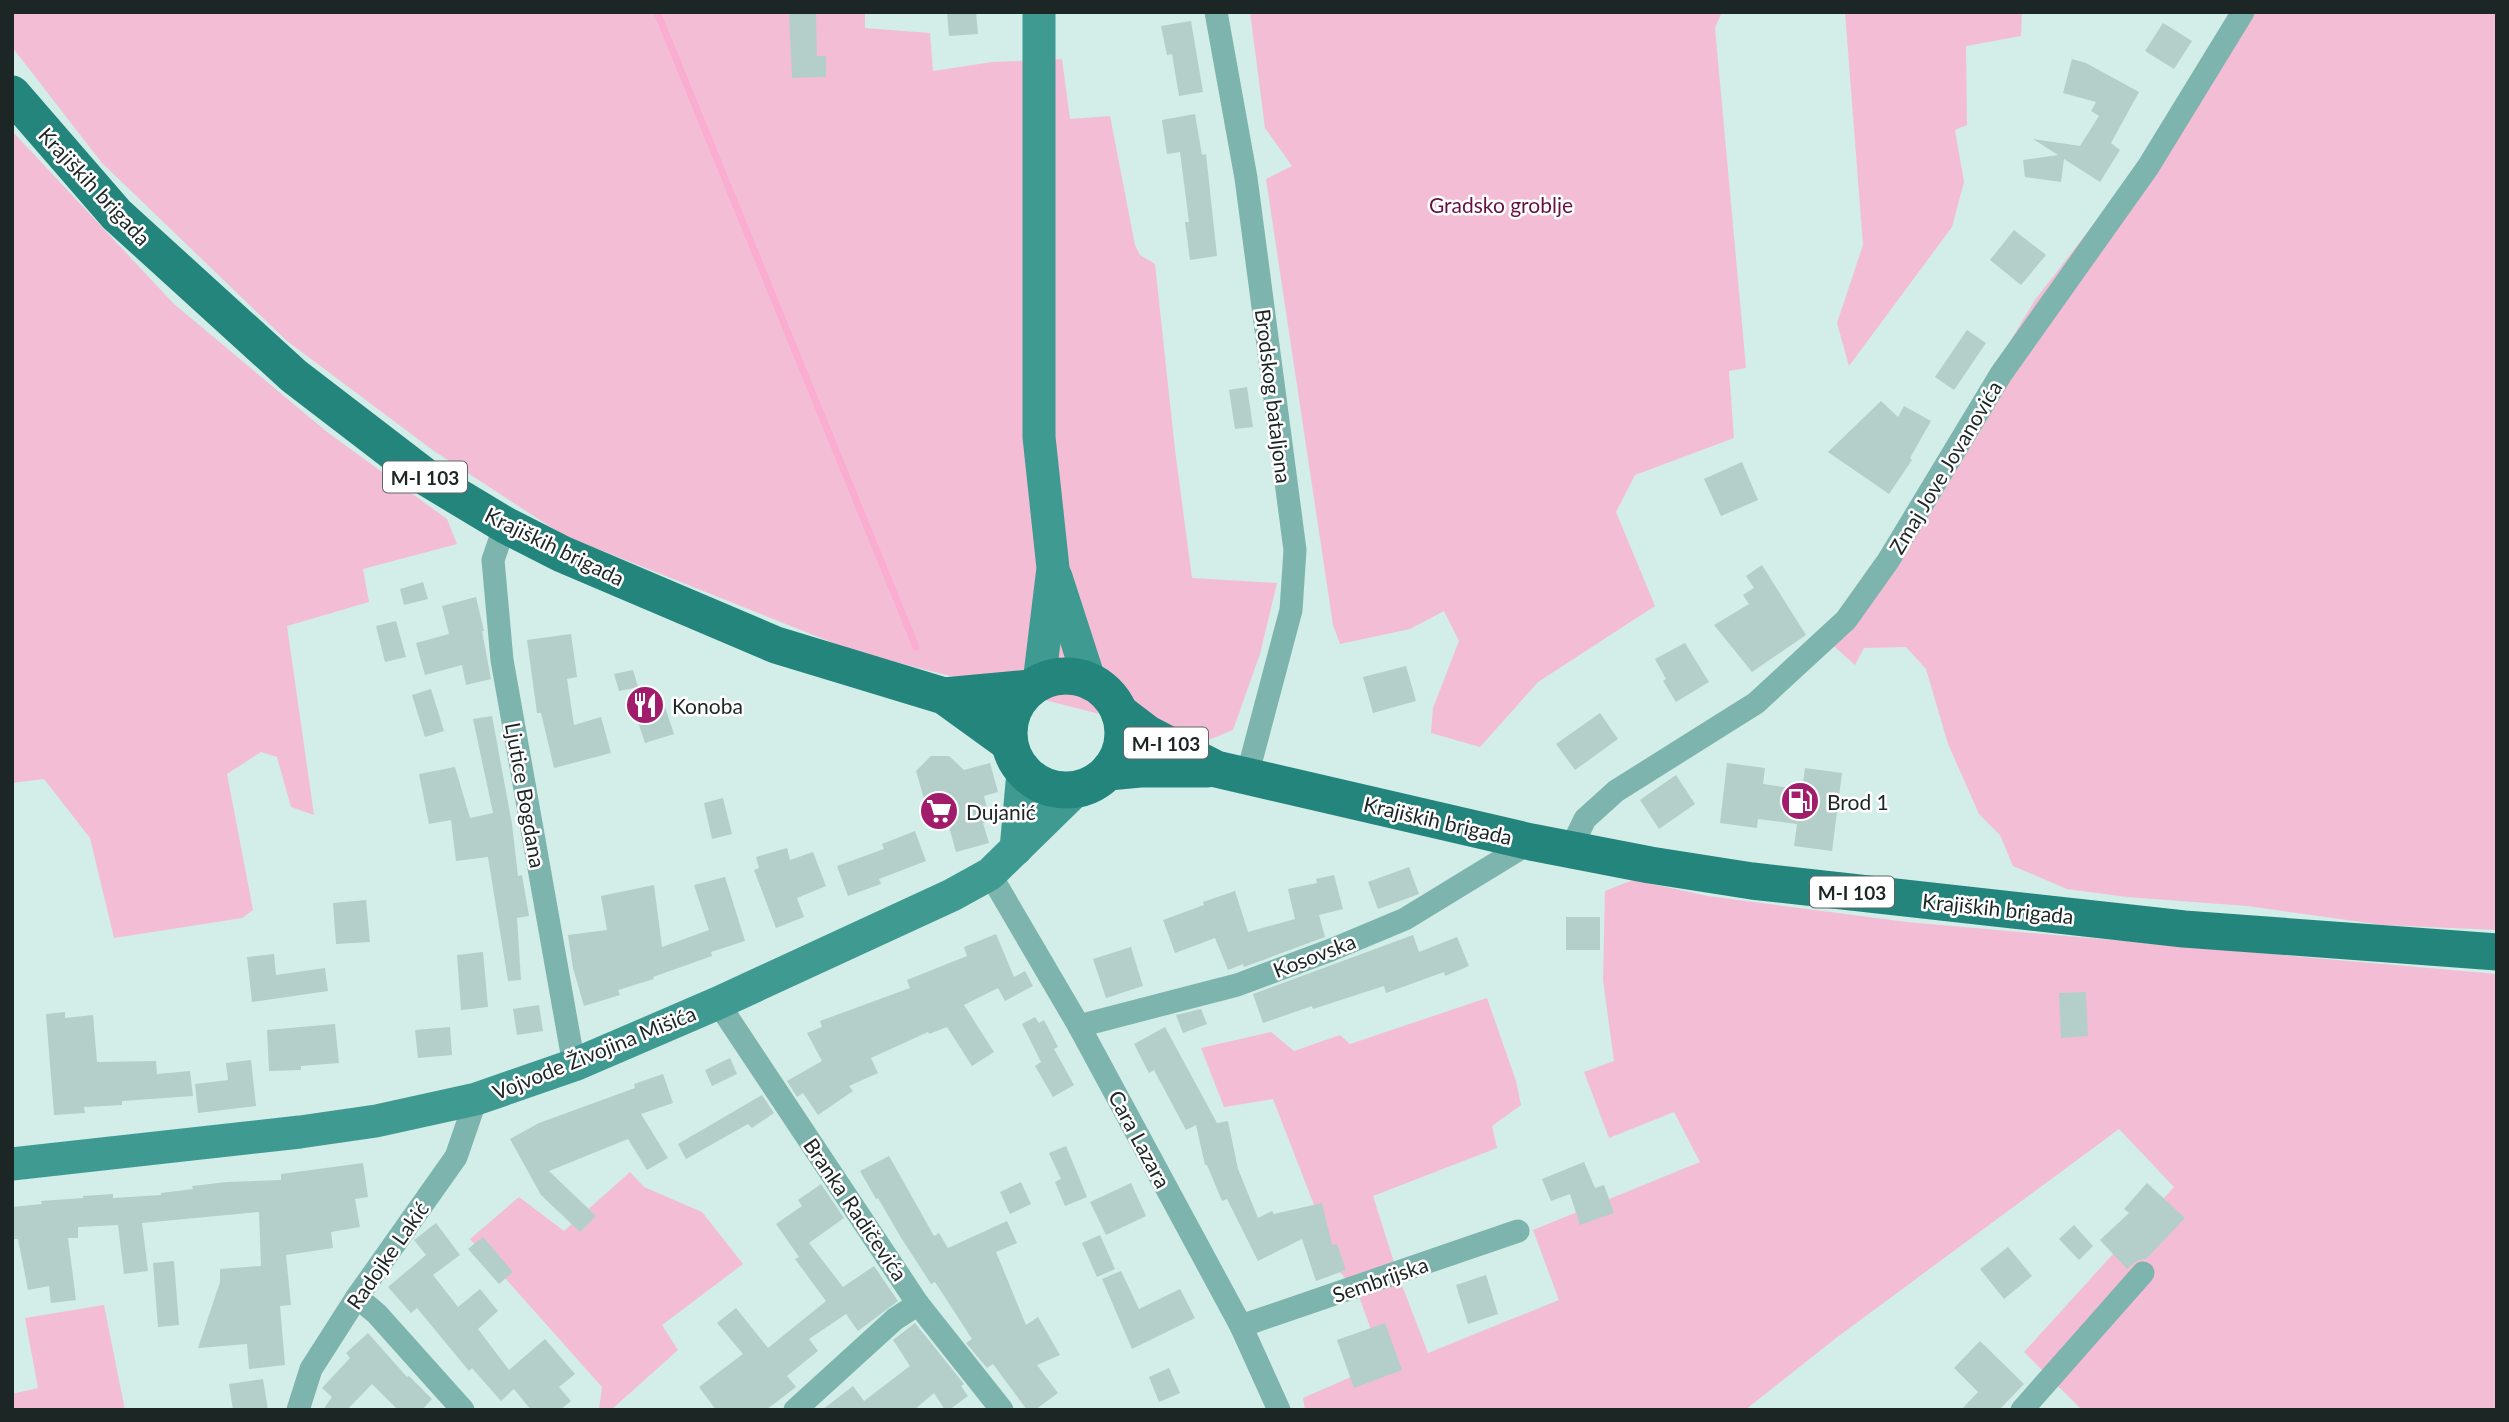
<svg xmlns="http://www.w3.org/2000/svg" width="2509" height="1422" font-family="Lato,sans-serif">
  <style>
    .green { fill: #f4bdd6 }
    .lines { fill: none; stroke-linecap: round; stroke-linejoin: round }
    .stream { stroke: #fbacd1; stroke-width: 7 }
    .building { fill: #b4ceca }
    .street { stroke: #7eb4ae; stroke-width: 23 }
    .secondary { stroke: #3f9b92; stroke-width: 33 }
    .primary { stroke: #23857c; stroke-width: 37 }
    .labels { text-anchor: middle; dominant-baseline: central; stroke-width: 5; stroke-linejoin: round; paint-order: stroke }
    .shield { fill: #fff; stroke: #606766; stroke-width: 2 }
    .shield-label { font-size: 19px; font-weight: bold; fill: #1c2625 }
    .street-label { font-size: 21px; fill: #1c2625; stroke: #fff }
    .park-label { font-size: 21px; fill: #661043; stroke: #fff }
    .poi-label { font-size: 21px; fill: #1c2625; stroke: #fff; text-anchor: start }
  </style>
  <rect width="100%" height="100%" fill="#d3ede9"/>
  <g class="green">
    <path d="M12,12H865V28L930,33L933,71L992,62L1062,59L1070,119L1110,116L1135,245L1140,255L1155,264L1175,450L1192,578L1277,583L1260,654L1233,730L1206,741L856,652L563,535L434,451L287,341L102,163L12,47Z"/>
    <path d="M1250,12H1722L1715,28L1746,368L1729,371L1734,438L1635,475L1616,512L1655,606L1538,682L1480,747L1431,733L1433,708L1459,641L1444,611L1410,629L1340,644L1333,625L1266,179L1292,166L1265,128Z"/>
    <path d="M1845,12H2022L2021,36L1966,46L1967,125L1955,130L1964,182L1952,227L1849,366L1837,323L1863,245Z"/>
    <path d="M2245,12H2497V930L2383,925L2247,906L2127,897L2067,889L2013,866L2000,835L1979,814L1948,744L1926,669L1906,647L1864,648L1855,665L1828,641L2035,300L2195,93Z"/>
    <path d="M12,131L174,304L327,432L447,519L457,544L363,569L369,602L287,626L314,815L291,807L277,757L261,752L227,774L253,910L242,918L114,938L90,838L44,779L12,783Z"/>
    <path d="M1633,880L1708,896L1907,922L2497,974V1410H2082L2024,1352L2174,1187L2119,1129L1836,1338L1745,1410H1305L1303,1398L1383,1363L1357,1291L1340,1272L1273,1099L1224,1107L1201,1048L1271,1032L1294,1051L1340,1035L1350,1044L1487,998L1516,1081L1521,1105L1492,1126L1497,1148L1373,1196L1398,1275L1428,1353L1559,1300L1533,1230L1700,1162L1674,1112L1609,1138L1584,1072L1614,1061L1603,980L1605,891Z"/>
    <path d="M630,1172L644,1187L702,1212L743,1264L662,1325L678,1350L611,1410H599L602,1387L470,1239L519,1197L564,1231Z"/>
    <path d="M104,1305L125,1410H12V1394L38,1388L25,1318Z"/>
  </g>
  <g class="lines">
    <path class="stream" d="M657,12L916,647"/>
  </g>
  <g class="building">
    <path d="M789,12H816L817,56H826V77L792,78Z"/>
    <path d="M947,12H976L978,34L949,36Z"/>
    <path d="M1191,21L1203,92L1179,96L1172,54L1167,55L1161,26Z"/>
    <path d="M2163,23L2192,41L2174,69L2145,51Z"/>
    <path d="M2072,59L2086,63L2139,92L2111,143L2120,150L2100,182L2064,159L2061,182L2025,177L2023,160L2058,155L2033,139L2080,146L2099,116L2091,111L2096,102L2063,93Z"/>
    <path d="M1195,114L1202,155L1206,154L1217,256L1190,260L1185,222H1189L1180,152L1167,154L1162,120Z"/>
    <path d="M2014,230L2046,255L2021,285L1990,260Z"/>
    <path d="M1967,330L1986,343L1954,390L1935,377Z"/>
    <path d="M1247,387L1253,427L1235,429L1229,390Z"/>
    <path d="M1881,401L1898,417L1904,406L1931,421L1910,458L1912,460L1889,494L1828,452Z"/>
    <path d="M1742,462L1758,500L1721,516L1704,479Z"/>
    <path d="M1762,565L1806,635L1752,672L1714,625L1749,604L1743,595L1754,588L1746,576Z"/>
    <path d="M423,582L428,599L404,605L400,589Z"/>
    <path d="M476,597L484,631H482L491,679L466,685L462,665L425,675L416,643L449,634L442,606Z"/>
    <path d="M396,621L406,657L385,662L376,626Z"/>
    <path d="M571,634L577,677L567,679L574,725L601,717L611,753L554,768L541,713H537L527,640Z"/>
    <path d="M1685,643L1709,682L1676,702L1663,681L1666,679L1655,659Z"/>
    <path d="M1406,666L1416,701L1373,713L1363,677Z"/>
    <path d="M633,670L638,687L619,691L614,674Z"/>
    <path d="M431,689L444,731L425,737L412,695Z"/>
    <path d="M660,692L674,734L645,743L631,701Z"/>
    <path d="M1600,713L1618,739L1575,770L1556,744Z"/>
    <path d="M492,716L512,824L518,876L522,875L529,916L517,918L521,980L508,981L488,857L456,861L451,820L429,824L419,774L455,767L470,818L493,813L473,719Z"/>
    <path d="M931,756H949L964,770L990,763L998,792L984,796L990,821L983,823L989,843L956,852L943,805L927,809L916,771Z"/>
    <path d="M1727,763L1765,768L1763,784L1802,790L1805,768L1842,773L1832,851L1794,846L1797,824L1758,819L1757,828L1720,823Z"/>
    <path d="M1676,775L1695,804L1659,829L1640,800Z"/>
    <path d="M723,798L732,834L712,839L704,803Z"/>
    <path d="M915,831L926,861L879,879L881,884L848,896L837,866L884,849L882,844Z"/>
    <path d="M787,848L790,860L813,852L826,886L797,898L804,917L776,928L754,870L759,868L756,857Z"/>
    <path d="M1409,867L1419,894L1378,909L1368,882Z"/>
    <path d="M1334,875L1343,909L1319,915L1325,937L1244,967L1243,964L1228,970L1215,938L1175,953L1163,920L1204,905L1203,902L1235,891L1248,932L1295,919L1288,889L1317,883L1316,879Z"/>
    <path d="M725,877L745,941L711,952L712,956L653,977L654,979L618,990L620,995L584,1006L573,968L568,935L607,930L601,896L654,885L662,947L709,930L694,885Z"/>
    <path d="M366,900L370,942L336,944L333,903Z"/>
    <rect x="1566" y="917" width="34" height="33"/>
    <path d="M996,934L1014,977L1025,971L1033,986L1005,1001L998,988L964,1005L994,1052L972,1066L947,1027L929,1034L928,1032L871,1058L878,1073L849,1086L853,1091L818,1115L803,1093L797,1097L787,1081L822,1061L807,1033L822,1027L820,1021L910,988L907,980L967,956L964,947Z"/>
    <path d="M1413,935L1419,952L1457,937L1469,966L1445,976L1444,972L1386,993L1384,986L1313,1009L1312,1006L1263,1023L1253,994Z"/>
    <path d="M1131,947L1143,986L1106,998L1093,959Z"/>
    <path d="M483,952L488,1007L461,1010L457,955Z"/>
    <path d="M274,954L276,975L325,968L328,991L252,1002L247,957Z"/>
    <path d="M2086,992L2088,1036L2061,1038L2059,993Z"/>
    <path d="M539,1005L543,1031L517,1035L513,1009Z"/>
    <path d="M1201,1009L1207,1024L1183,1033L1176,1015Z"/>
    <path d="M65,1012V1018L93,1015L97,1062L156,1061L157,1074L190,1071L193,1096L122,1101V1105L84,1107L85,1113L54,1115L46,1014Z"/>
    <path d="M1035,1017L1039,1023L1044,1020L1058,1047L1054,1049L1074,1085L1053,1097L1035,1066L1041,1062L1022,1024Z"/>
    <path d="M335,1024L339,1063L301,1066V1070L269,1071L267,1030Z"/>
    <path d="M450,1027L452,1055L418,1058L415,1030Z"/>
    <path d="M1165,1027L1217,1123L1228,1121L1238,1169L1258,1218L1272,1211L1274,1214L1322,1203L1332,1245L1337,1244L1346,1270L1316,1281L1302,1239L1258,1261L1227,1199L1222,1201L1207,1165H1205L1196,1125L1186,1130L1154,1070L1149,1073L1134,1044Z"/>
    <path d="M730,1058L737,1074L712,1086L705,1070Z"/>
    <path d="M251,1060L256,1106L198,1113L195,1084L228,1080L226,1063Z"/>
    <path d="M663,1074L673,1103L641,1114L668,1158L647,1170L628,1139L549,1171L596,1216L580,1232L541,1195L510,1139L539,1123L635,1088L634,1084Z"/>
    <path d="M762,1095L774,1113L752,1128L748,1124L686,1159L678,1144Z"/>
    <path d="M1066,1146L1087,1197L1065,1206L1055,1182L1061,1179L1049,1153Z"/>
    <path d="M889,1156L934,1236L939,1233L948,1248L1007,1221L1017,1243L996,1252L1026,1325L1038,1317L1060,1355L1037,1365L1058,1393L1035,1410H1027L993,1364L987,1368L966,1343L972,1339L935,1282L931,1284L900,1236L878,1198L876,1199L860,1171Z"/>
    <path d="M1584,1162L1595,1188L1604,1185L1614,1213L1580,1225L1570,1194L1551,1201L1542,1179Z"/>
    <path d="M363,1163L368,1197L355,1199L360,1227L331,1232L333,1248L286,1255L291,1305L280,1306L285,1365L249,1369L247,1344L198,1348L220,1282V1269L261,1266L259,1212L142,1223L148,1271L124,1274L118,1225L78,1227V1238H68L76,1300L51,1303L49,1286L28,1290L18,1239H12V1207L42,1204L41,1201L83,1198V1196L113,1194V1198L161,1195V1193L193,1189L192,1186L227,1182L281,1180V1174Z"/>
    <path d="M1021,1182L1031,1204L1010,1214L1000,1192Z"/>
    <path d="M1131,1183L1146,1216L1106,1235L1090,1202Z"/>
    <path d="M2147,1183L2185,1218L2146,1259L2138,1260L2127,1269L2100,1240L2129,1213L2124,1209Z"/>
    <path d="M821,1184L844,1218L809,1243L843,1287L874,1266L898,1301L858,1331L846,1314L809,1339L818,1351L787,1376L796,1387L766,1410H716L699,1387L743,1354L717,1323L736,1308L768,1348L826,1301L795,1259L799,1257L776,1224L802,1206L798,1200Z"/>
    <path d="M436,1223L460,1255L433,1275L458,1307L480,1289L498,1311L478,1329L509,1370L545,1339L575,1374L559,1387L571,1401L560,1410H531L514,1389L501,1401L472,1368L469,1371L417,1308L411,1313L388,1287L426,1255L414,1240Z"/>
    <path d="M2074,1225L2093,1246L2079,1260L2059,1239Z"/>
    <path d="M1100,1235L1115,1269L1097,1277L1082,1243Z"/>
    <path d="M483,1237L513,1272L499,1284L468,1249Z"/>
    <path d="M2008,1247L2032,1276L2004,1299L1980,1269Z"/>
    <path d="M174,1261L179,1325L158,1327L153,1263Z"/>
    <path d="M1121,1271L1139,1309L1180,1289L1195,1318L1132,1349L1102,1279Z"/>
    <path d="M1486,1275L1498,1314L1468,1324L1456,1285Z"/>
    <path d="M915,1323L964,1384L961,1386L968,1396L949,1410H945L934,1393L914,1410H822L853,1386L864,1401L910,1366L893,1340Z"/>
    <path d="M1385,1323L1402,1370L1354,1388L1337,1340Z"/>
    <path d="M368,1333L407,1377L409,1376L432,1399L422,1410H398L372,1384L347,1410H323L332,1397L322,1388L350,1358L346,1353Z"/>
    <path d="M1980,1341L2024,1384L1999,1410H1961L1978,1392L1954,1368Z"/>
    <path d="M1169,1368L1180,1393L1159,1402L1149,1377Z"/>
    <path d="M263,1379L268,1410H233L229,1384Z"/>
  </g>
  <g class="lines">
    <g class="street">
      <path d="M1216,12L1246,178L1295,550L1291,610L1247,776"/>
      <path d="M505,525L493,560L502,660L574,1065"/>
      <path d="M1571,848L1585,819L1616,791L1756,703L1846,620L1888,561L2001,374L2148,167L2243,12"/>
      <path d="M990,874L1079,1026L1241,1326L1279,1410"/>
      <path d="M718,1003L918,1304L1002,1410"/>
      <path d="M1079,1026L1237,985L1331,950L1405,919L1531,842"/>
      <path d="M357,1297L377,1314L463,1410"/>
      <path d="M1241,1326L1518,1231"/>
      <path d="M298,1410L311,1369L357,1297L456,1157L476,1099"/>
      <path d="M795,1410L895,1319L918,1304"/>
      <path d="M2022,1410L2143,1273"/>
    </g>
    <g class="secondary">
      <path d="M1039,12V437L1053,568L1039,683"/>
      <path d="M1056,577L1090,682"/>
      <path d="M1016,849L1023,772"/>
      <path d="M12,1164L300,1132L376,1121L476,1099L574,1065L718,1003L952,895L990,874L1075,791"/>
    </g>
    <g class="primary">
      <path d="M12,94L117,215L294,376L427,478L505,525L562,554L776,645L944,696L1009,743"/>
      <circle cx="1066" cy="733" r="57"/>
      <path d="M944,696L1031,688"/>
      <path d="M1119,712L1148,734L1216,769L1531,842L1650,865L1752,881L2184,929L2497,952"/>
      <path d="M1108,772L1140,769H1208"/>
    </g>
  </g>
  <defs>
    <symbol id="restaurant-disc" viewBox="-11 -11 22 22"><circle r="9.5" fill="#a11d6c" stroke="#fff"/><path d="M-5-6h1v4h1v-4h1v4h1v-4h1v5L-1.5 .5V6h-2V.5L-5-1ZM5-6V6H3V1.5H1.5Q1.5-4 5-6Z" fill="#fff"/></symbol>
    <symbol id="fuel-disc" viewBox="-11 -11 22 22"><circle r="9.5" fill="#a11d6c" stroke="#fff"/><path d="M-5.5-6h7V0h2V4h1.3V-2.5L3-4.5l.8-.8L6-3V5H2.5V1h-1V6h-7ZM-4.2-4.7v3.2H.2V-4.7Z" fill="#fff"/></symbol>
    <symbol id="supermarket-disc" viewBox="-11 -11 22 22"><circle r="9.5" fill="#a11d6c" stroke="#fff"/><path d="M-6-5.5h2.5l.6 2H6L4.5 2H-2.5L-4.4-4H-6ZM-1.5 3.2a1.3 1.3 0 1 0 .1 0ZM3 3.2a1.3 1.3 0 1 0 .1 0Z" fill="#fff"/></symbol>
  </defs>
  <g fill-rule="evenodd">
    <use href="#restaurant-disc" x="623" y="683" width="44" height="44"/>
    <use href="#fuel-disc" x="1778" y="779" width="44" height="44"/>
    <use href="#supermarket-disc" x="917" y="789" width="44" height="44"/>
  </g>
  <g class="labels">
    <g class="shield">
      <rect x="383" y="461.5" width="84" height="31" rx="5"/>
      <rect x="1124" y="727.5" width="84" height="31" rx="5"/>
      <rect x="1810" y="876.5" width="84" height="31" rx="5"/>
    </g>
    <g class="shield-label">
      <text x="425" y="477">M-I 103</text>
      <text x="1166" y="743">M-I 103</text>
      <text x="1852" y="892">M-I 103</text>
    </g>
    <g class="street-label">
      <text transform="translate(95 186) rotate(47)">Krajiških brigada</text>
      <text transform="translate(1274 396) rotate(83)">Brodskog bataljona</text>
      <text transform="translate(1945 467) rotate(-59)">Zmaj Jove Jovanovića</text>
      <text transform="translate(555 546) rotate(26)">Krajiških brigada</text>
      <text transform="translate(526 795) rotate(80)">Ljutice Bogdana</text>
      <text transform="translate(1438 820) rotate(13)">Krajiških brigada</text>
      <text transform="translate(1998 908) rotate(6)">Krajiških brigada</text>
      <text transform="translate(1314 955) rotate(-21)">Kosovska</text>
      <text transform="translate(594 1052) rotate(-22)">Vojvode Živojina Mišića</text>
      <text transform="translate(1140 1139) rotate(62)">Cara Lazara</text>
      <text transform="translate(856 1209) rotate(56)">Branka Radičevića</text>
      <text transform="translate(387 1255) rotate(-55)">Radojke Lakić</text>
      <text transform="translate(1380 1279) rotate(-19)">Sembrijska</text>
    </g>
    <g class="park-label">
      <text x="1501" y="204">Gradsko groblje</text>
    </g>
    <g class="poi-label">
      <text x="672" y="705">Konoba</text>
      <text x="1827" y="801">Brod 1</text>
      <text x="966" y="811">Dujanić</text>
    </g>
  </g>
  <rect width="2509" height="1422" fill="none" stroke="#1c2625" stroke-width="28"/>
</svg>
